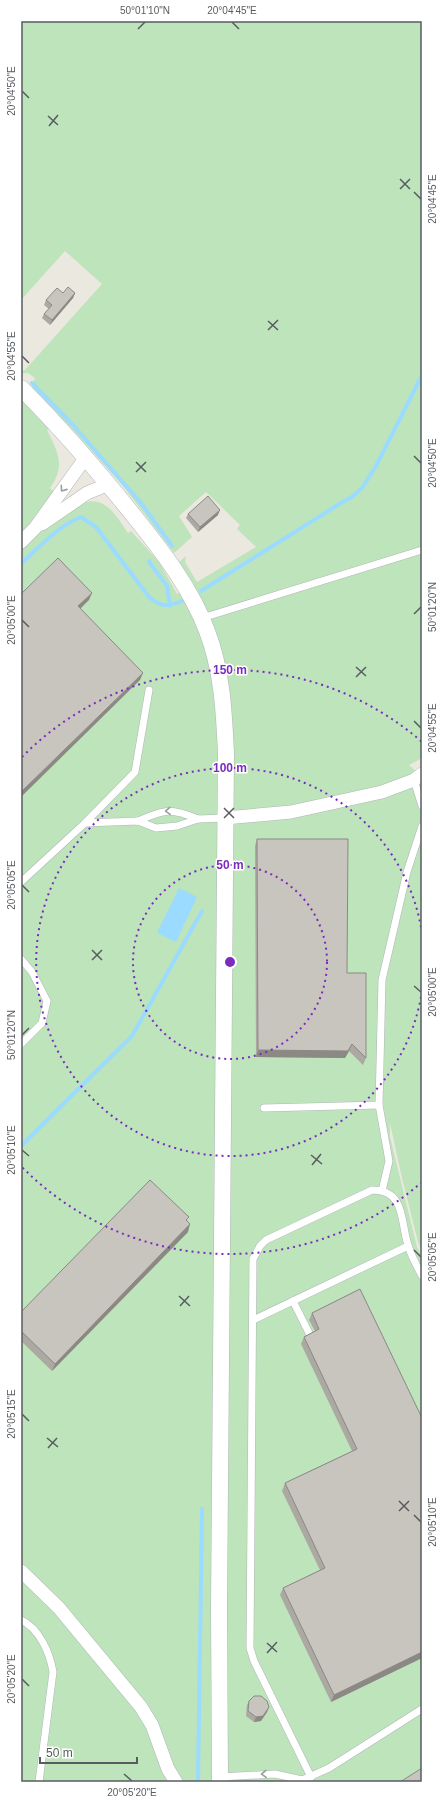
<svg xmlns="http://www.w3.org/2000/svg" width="443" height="1803" font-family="Arial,sans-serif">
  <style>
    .green { fill: #bde4ba }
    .water { fill: #9bdbff }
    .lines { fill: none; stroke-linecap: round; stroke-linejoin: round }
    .stream { stroke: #9bdbff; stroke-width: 4 }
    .service-casing { stroke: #b2b6ba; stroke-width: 8 }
    .minor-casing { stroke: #b2b6ba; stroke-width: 14 }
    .tertiary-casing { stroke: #b2b6ba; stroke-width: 17 }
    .service { stroke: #fff; stroke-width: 7 }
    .minor { stroke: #fff; stroke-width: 13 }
    .tertiary { stroke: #fff; stroke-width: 16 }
    .wall { fill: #aca9a3 }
    .shaded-wall { fill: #8c8985 }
    .building { fill: #c8c4be; stroke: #8c8985 }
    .oneway { stroke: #9b9da0 }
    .ticks { fill: none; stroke: #585c60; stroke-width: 1.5 }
    .ring { fill: none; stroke: #7b2cbf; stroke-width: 2; stroke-dasharray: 2 4 }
    .centre { fill: #7b2cbf; stroke: #fff; stroke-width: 2 }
    .ring-label { font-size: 12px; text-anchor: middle; font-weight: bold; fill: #7b2cbf; stroke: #fff; stroke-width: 3; stroke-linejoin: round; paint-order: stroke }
    .neatline { fill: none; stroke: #585c60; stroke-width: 1.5 }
    .ticks-label { font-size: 10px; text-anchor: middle; fill: #585c60 }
  </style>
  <rect width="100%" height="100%" fill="#ebe8df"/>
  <path class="green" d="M21,21H422V758L409,765L422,777V1250L418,1242L402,1178L390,1123V1137L417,1247L422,1256V1782H21V399L49,429L47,430C58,453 66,465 50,488L72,509C101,489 113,511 128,533L131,531L159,562L177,594L194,584L179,562L186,556L185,562L197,582L256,547L237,529L240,525L206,492L179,516L192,537L174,553L123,486L73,430L33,391L32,386L35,378L28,373H21V368L24,371L102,284L65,251L21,300Z"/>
  <path class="water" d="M179,888L197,897L176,942L157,933Z"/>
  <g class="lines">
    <g class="stream">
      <path d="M32,383L72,424L120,479L141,503L172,546"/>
      <path d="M150,561L149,562L167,586L170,606"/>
      <path d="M21,564C38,548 58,526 81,517L96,527L149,597C161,607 167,607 182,601"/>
      <path d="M201,591L341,503L352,497L362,488L376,466L422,375"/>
      <path d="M21,1146L132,1036L202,911"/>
      <path d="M198,1782L202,1509"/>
    </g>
    <defs>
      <g id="service">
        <path d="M202,618L422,550"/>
        <path d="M414,780L422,806"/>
        <path d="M138,821C165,809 171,808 198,819"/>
        <path d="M85,823L135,772L149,690"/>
        <path d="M21,882L85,823L138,821L156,828L177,826L198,819L225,818"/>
        <path d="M21,959L32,972L47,1001L42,1023L21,1044"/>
        <path d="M379,1105L389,1161L382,1191"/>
        <path d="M264,1108L379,1105L382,980L407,872L422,826"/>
        <path d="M293,1301L309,1333"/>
        <path d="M253,1320L408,1246"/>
        <path d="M21,1620C39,1628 50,1653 53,1672L39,1782"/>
        <path d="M220,1777L275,1774L302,1780"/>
        <path d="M311,1777L254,1661L250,1648L253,1259L260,1246L266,1240L372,1190C406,1190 400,1221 408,1245C411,1256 417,1266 422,1276"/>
        <path d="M298,1782L329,1768L422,1709"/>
      </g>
      <g id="minor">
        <path d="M42,524L87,493L109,484"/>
        <path d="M21,542L35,528L86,457"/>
        <path d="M225,818L291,812L382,792L414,780L422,774"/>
        <path d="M21,1571L59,1608L141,1707L152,1725L168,1769L176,1782"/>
      </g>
      <path id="tertiary" d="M21,388C62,429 98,471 134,516C162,551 191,588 207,631C222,670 224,711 226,753L219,1608L220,1782"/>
    </defs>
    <use href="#service" class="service-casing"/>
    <use href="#minor" class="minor-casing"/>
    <use href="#tertiary" class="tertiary-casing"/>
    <use href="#service" class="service"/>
    <use href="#minor" class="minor"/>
    <use href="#tertiary" class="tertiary"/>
  </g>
  <g class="wall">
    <path d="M63,293H75L73,298L50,325L42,318L44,314L49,309L44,305L46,300Z"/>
    <path d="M188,514L218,515L198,532L186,518Z"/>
    <path d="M257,839L347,973L366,1058L363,1065L349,1051L345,1058L256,1057L255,846Z"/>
    <path d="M187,1221L188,1232L52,1371L21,1341V1312Z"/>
    <path d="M360,1289L422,1658L331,1702L280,1595L283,1588L320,1570L282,1491L285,1483L352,1451L301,1344L304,1337L315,1331L309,1320L312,1313Z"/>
    <path d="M249,1701L269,1707L267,1712L261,1721L254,1722L246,1716L247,1705Z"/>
  </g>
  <g class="shaded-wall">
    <path d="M75,293L73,298L50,325L52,320Z"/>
    <path d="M220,510L218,515L198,532L200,527Z"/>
    <path d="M92,593L89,600L75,614L78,606Z"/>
    <path d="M143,673L140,680L21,797V792Z"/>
    <path d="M352,1044L349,1051L345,1058L256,1057L258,1050Z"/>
    <path d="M190,1224L188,1232L52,1371L55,1364Z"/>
    <path d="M422,1652V1658L331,1702L334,1695Z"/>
    <path d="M269,1707L267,1712L261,1721L254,1722L256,1717Z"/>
  </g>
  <g class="building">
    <path d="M68,287L75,293L52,320L44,314L52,305L46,300L57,288L63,293Z"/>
    <path d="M208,496L220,510L200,527L188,514Z"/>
    <path d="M58,558L92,593L78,606L143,673L21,792V594Z"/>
    <path d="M257,839H348L347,973H366V1058L352,1044L348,1051L258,1050Z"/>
    <path d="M150,1180L189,1217L186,1220L190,1224L55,1364L21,1331V1312Z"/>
    <path d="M360,1289L422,1418V1652L334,1695L283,1588L325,1568L285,1483L357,1449L304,1337L319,1329L312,1313Z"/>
    <path d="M254,1696H261L267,1701L269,1707L263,1716L256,1717L248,1711L249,1701Z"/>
    <path d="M422,1768V1782H400Z"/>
  </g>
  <defs><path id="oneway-chevron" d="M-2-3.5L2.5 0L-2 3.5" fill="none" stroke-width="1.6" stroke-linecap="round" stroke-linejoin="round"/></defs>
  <g class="oneway">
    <use href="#oneway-chevron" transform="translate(63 489) rotate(125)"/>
    <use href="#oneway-chevron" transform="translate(168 811) rotate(177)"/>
    <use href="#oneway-chevron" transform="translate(264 1774) rotate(177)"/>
  </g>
  <path class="ticks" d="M232,22L239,29M138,29L145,22M22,91L29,98M48,116L58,125M49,126L58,115M400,179L410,189M400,189L410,179M414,192L421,199M268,321L278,330M268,330L278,320M22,356L29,363M414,456L421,463M136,462L146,472M136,472L146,462M414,614L421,607M22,620L29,627M356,667L366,676M356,677L366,667M414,721L421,728M224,808L234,818M224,818L234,808M22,885L29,892M92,950L102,960M92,960L102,950M414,986L421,992M22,1035L29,1028M22,1150L29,1156M311,1155L322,1164M312,1165L321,1154M414,1250L421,1257M179,1296L190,1306M180,1306L189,1296M22,1414L29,1421M47,1438L58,1447M48,1448L57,1438M399,1501L409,1511M399,1511L409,1501M414,1515L421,1522M267,1643L277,1652M267,1653L277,1642M22,1679L29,1686M124,1774L132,1781"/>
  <g class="ring">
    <circle cx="230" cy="962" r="97"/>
    <path d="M422 991A194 194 0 1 1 422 933"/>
    <path d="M422 1182A292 292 0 0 1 22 1167M22 757A292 292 0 0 1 422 742"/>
  </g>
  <circle cx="230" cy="962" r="6" class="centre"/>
  <g class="ring-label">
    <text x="230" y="674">150 m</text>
    <text x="230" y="772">100 m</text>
    <text x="230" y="869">50 m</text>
  </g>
  <rect width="443" height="1803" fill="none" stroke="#ffffff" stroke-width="44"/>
  <path d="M40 1757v6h97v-6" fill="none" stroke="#585c60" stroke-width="2"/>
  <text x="46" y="1757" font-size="12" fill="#585c60" stroke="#ffffff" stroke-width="3" paint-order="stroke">50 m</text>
  <rect x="22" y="22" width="399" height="1759" class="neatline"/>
  <g class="ticks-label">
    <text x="145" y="14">50°01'10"N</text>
    <text x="232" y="14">20°04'45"E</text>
    <text transform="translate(11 91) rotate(-90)" y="4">20°04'50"E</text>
    <text transform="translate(432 199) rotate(-90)" y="4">20°04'45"E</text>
    <text transform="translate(11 356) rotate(-90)" y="4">20°04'55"E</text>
    <text transform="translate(432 463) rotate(-90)" y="4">20°04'50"E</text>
    <text transform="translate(432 607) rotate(-90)" y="4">50°01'20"N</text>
    <text transform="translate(11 620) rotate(-90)" y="4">20°05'00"E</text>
    <text transform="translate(432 728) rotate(-90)" y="4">20°04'55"E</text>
    <text transform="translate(11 885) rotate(-90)" y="4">20°05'05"E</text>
    <text transform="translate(432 992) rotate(-90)" y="4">20°05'00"E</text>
    <text transform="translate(11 1035) rotate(-90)" y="4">50°01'20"N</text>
    <text transform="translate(11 1150) rotate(-90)" y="4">20°05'10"E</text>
    <text transform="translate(432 1257) rotate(-90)" y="4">20°05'05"E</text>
    <text transform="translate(11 1414) rotate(-90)" y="4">20°05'15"E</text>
    <text transform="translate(432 1522) rotate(-90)" y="4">20°05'10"E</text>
    <text transform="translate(11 1679) rotate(-90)" y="4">20°05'20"E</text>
    <text x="132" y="1796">20°05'20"E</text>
  </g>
</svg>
